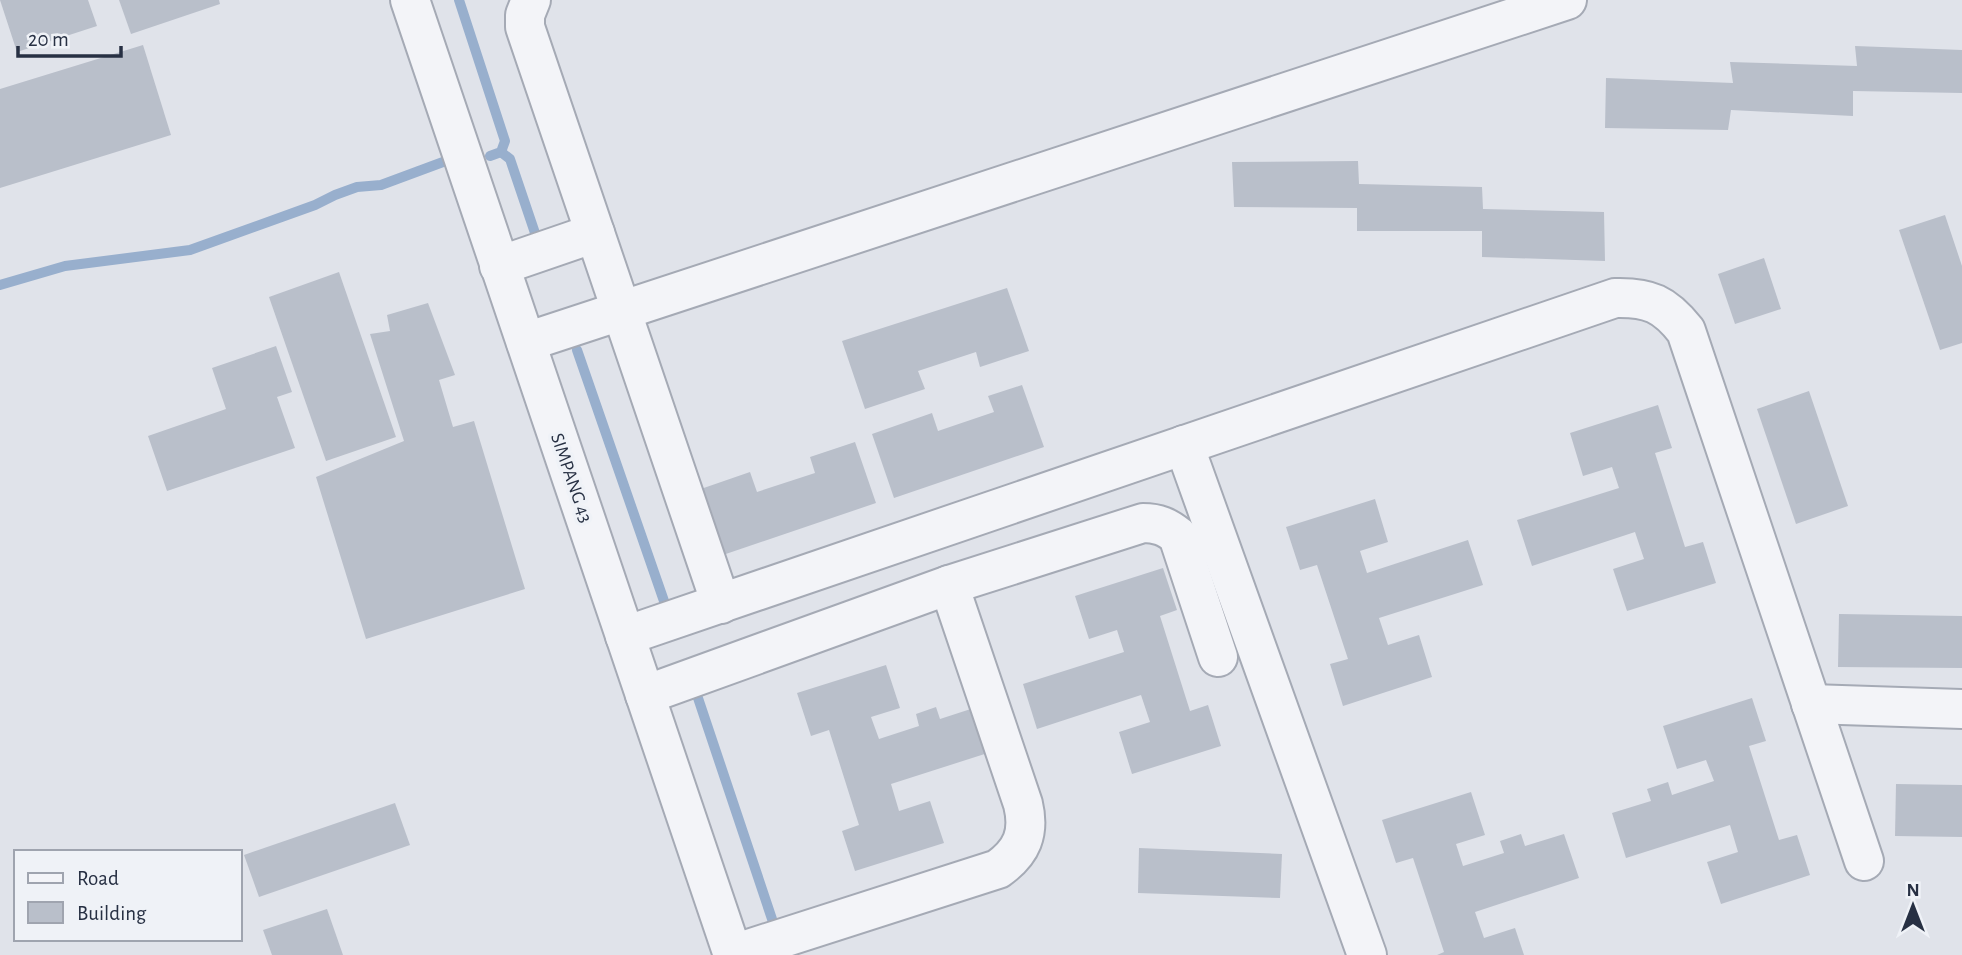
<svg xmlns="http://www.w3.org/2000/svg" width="1962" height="955" font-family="'Alegreya Sans',sans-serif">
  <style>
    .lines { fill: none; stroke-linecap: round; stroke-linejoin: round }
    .stream { stroke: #98afcd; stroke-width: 10 }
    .building { fill: #b9bfca }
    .minor-casing { stroke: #a5aab5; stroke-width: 42 }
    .minor { stroke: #f3f4f8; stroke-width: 38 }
    .labels { text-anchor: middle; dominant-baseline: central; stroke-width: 7; stroke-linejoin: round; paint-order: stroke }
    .street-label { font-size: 19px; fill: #273043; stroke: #eff2f7 }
  </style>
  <rect width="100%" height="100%" fill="#e0e3ea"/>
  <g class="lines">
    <g class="stream">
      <path d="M459,0L505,141L501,152L490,156"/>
      <path d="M501,152L510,159L536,236"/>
      <path d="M0,285L65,266L190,250L315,205L335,195L357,187L381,185L443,162"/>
      <path d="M577,350L664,601"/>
      <path d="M698,698L773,922"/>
    </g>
  </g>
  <g class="building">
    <path d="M0,0H88L97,26L17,52Z"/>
    <path d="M119,0H219L220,4L131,34Z"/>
    <path d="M143,45L171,135L0,188V89Z"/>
    <path d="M1855,46L1962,50V93L1853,91V116L1731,110L1728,130L1605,128L1606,78L1733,83L1730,62L1857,66Z"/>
    <path d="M1358,161L1359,184L1482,187L1483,209L1604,212L1605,261L1482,257V231H1357V208L1234,207L1232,162Z"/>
    <path d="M1945,215L1962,266V343L1940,350L1899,230Z"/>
    <path d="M1764,258L1781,309L1735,324L1718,274Z"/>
    <path d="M339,272L396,437L326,461L269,297Z"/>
    <path d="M1007,288L1029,351L980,367L976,352L918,371L925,389L865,409L842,341Z"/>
    <path d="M428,303L455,375L439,380L453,427L474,421L525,589L366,639L316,477L404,441L370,334L390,331L387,315Z"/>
    <path d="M276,346L292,392L277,397L295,448L167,491L148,436L226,409L212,368Z"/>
    <path d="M1022,385L1044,447L894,498L872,434L932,413L938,431L994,412L988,396Z"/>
    <path d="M1809,391L1848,506L1796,524L1757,409Z"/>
    <path d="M1658,405L1672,448L1655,453L1685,547L1703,542L1716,583L1627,611L1613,569L1644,559L1635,532L1532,566L1517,520L1619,488L1612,467L1583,476L1570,433Z"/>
    <path d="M855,442L876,503L717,557L695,491L750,472L757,492L815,473L810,457Z"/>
    <path d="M1375,499L1388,542L1360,551L1367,573L1468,540L1483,585L1379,618L1388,645L1419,635L1432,677L1343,706L1330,664L1348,659L1317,565L1300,570L1286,527Z"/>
    <path d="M1163,568L1177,610L1160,616L1190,711L1208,705L1221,746L1132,774L1119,732L1150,722L1141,695L1037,729L1023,684L1124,652L1117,630L1089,639L1075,596Z"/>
    <path d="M1839,614L1962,616V668L1838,667Z"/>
    <path d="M886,665L900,708L871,717L879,739L919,726L916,714L936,707L940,719L980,706L994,751L891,784L899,811L930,801L944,843L855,871L842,831L859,825L829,730L811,736L797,693Z"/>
    <path d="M1752,698L1766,741L1749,746L1779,840L1797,835L1810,875L1721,904L1707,862L1738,852L1730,825L1626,858L1612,813L1651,801L1647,789L1668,782L1672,795L1714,781L1706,760L1677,769L1663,726Z"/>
    <path d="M1896,784L1962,785V837L1895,836Z"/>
    <path d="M1471,792L1485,835L1456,844L1463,866L1504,853L1500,841L1521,834L1525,846L1564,834L1579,878L1475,912L1484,938L1515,928L1524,955H1437L1444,952L1413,858L1396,863L1382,820Z"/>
    <path d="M395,803L410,845L259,897L244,855Z"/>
    <path d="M1139,848L1282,854L1280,898L1138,893Z"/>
    <path d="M327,909L343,955H272L263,930Z"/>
  </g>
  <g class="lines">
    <defs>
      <g id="minor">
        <path d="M410,0L733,955"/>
        <path d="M531,0L525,15V27L721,604"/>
        <path d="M499,266L595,233"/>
        <path d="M526,342L1567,0"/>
        <path d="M1184,445L1367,955"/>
        <path d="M625,636L1615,298C1649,297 1665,304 1686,331L1864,861"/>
        <path d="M645,695L949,585L1143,523C1158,523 1167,527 1178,536L1218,657"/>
        <path d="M1811,704L1962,709"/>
        <path d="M733,954L998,869C1022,852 1030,833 1023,804L949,585"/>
      </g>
    </defs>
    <use href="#minor" class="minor-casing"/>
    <use href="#minor" class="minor"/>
  </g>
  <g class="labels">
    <g class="street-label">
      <text transform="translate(571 478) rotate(71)">SIMPANG 43</text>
    </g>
  </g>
  <rect x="14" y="850" width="228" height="91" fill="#eff2f7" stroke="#9fa4af" stroke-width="2"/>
  <rect x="28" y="873" width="35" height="10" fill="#f3f4f8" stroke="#9fa4af" stroke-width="2"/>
  <text x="77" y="885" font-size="21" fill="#273043">Road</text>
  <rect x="28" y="902" width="35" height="21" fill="#b9bfca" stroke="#9fa4af" stroke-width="2"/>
  <text x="77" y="920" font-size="21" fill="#273043">Building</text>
  <g transform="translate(1913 906)" stroke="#eff2f7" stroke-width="5" paint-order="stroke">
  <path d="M0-5L12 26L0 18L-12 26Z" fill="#273043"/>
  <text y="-10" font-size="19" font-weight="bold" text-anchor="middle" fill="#273043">N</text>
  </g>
  <path d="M18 46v10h103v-10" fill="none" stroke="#273043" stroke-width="3.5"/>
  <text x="28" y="46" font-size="21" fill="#273043" stroke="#eff2f7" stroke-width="5" paint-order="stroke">20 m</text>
</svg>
